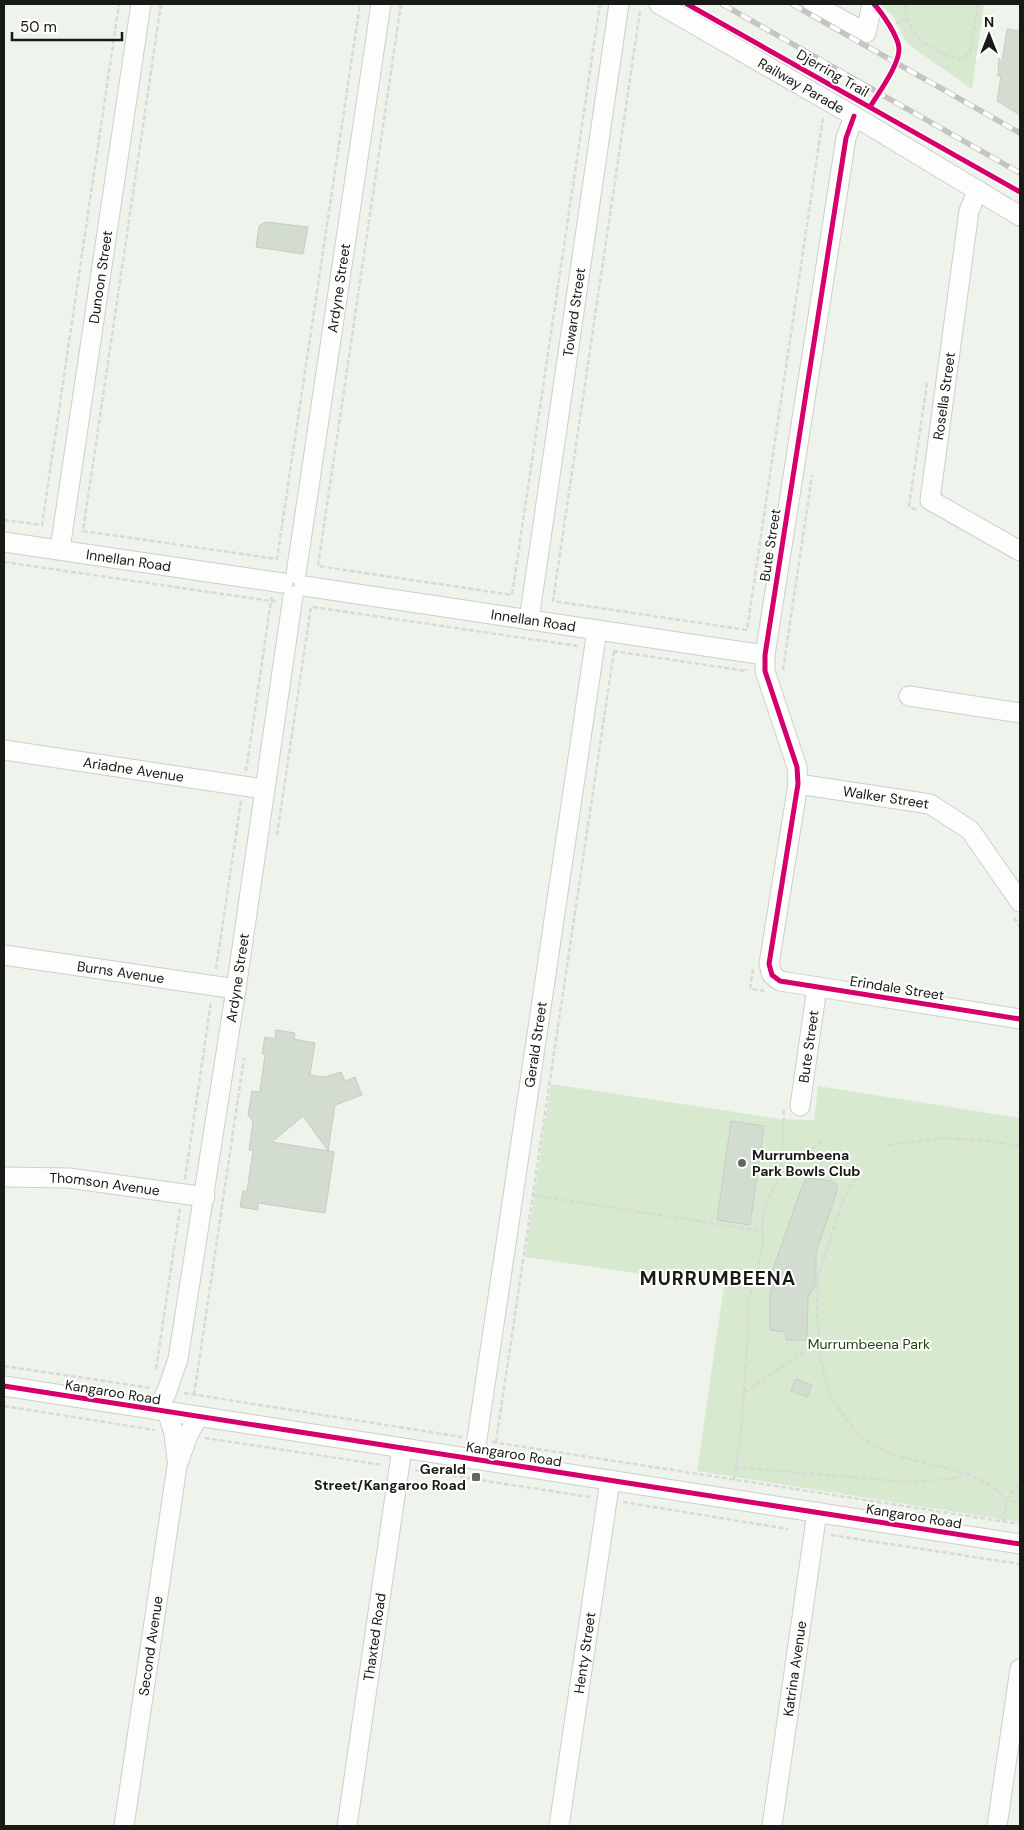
<svg xmlns="http://www.w3.org/2000/svg" width="1024" height="1830" font-family="'DM Sans',sans-serif">
  <style>
    .green { fill: #d7ead0 }
    .building { fill: #d3ddcf; stroke: #c8cbc6; fill-rule: evenodd }
    .lines { fill: none; stroke-linecap: round; stroke-linejoin: round }
    .minor-casing { stroke: #ccd0cb; stroke-width: 21 }
    .path { stroke: #d9dad8; stroke-width: 2.5; stroke-dasharray: 5 2.5; stroke-linecap: butt }
    .minor { stroke: #fcfdfc; stroke-width: 19 }
    .rail-casing { stroke: #c4c5c3; stroke-width: 5.5 }
    .rail { stroke: #fff; stroke-width: 4; stroke-dasharray: 11; stroke-linecap: butt }
    .cycleway-casing { stroke: #fff; stroke-width: 8 }
    .cycleway { stroke: #d6006c; stroke-width: 5 }
    .poi-dot { fill: #626660; stroke: #fff; stroke-width: 2 }
    .labels { text-anchor: middle; dominant-baseline: central; stroke-width: 4; stroke-linejoin: round; paint-order: stroke }
    .street-label { font-size: 14px; fill: #171a15; stroke: #fff }
    .poi-label { font-size: 14px; font-weight: bold; fill: #171a15; stroke: #fff; text-anchor: start }
    .park-label { font-size: 14px; fill: #21440c; stroke: #fff }
    .district-label { font-size: 19px; font-weight: bold; letter-spacing: 1px; fill: #171a15; stroke: #fff }
  </style>
  <rect width="100%" height="100%" fill="#eef3ec"/>
  <g class="green">
    <path d="M880,4H984L972,89L912,47L907,43L893,16Z"/>
    <path d="M551,1084L780,1119L814,1120L818,1086L1020,1118V1522L697,1471L724,1286L525,1257Z"/>
  </g>
  <g class="building">
    <path d="M1007,29L1020,31V115L997,101L1001,76H998L999,56H1003Z"/>
    <path d="M266,222L308,227L303,254L256,247L259,226Z"/>
    <path d="M276,1030L295,1033L294,1039L315,1043L310,1075L325,1077L341,1072L345,1081L355,1077L362,1095L335,1105L328,1151L334,1152L325,1213L258,1203V1210L240,1207L243,1191H247L253,1151L249,1150L253,1122L248,1115L252,1091L260,1092L265,1054H262L265,1037L275,1039ZM303,1116L328,1151L272,1142Z"/>
    <path d="M731,1121L764,1126L750,1225L717,1220Z"/>
    <path d="M806,1178L831,1181L837,1185V1191L816,1252V1284L808,1297L807,1340H786V1332L770,1330V1295L772,1286L770,1278L800,1192Z"/>
    <path d="M796,1379L812,1385L807,1397L791,1391Z"/>
  </g>
  <g class="lines">
    <defs>
      <g id="minor">
        <path id="s1" d="M659,4L854,116L1020,216"/>
        <path d="M813,4L866,33L872,4"/>
        <path d="M854,116L846,138L765,655V671L797,767L798,784L769,964L772,975L780,981L1020,1019"/>
        <path d="M978,190L969,211L930,500L1020,551"/>
        <path id="s2" d="M4,542L283,583"/>
        <path id="s3" d="M60,549L141,4"/>
        <path id="s4" d="M296,574L381,4"/>
        <path id="s5" d="M304,586L765,655"/>
        <path id="s6" d="M529,620L619,4"/>
        <path d="M909,696L1020,713"/>
        <path id="s7" d="M4,750L264,789"/>
        <path id="s8" d="M798,784L930,804L970,830L1020,902"/>
        <path id="s9" d="M4,955L236,989"/>
        <path id="s10" d="M800,1106L817,987"/>
        <path id="s11" d="M4,1177L69,1178L205,1197"/>
        <path d="M4,1386L1020,1544"/>
        <path id="s12" d="M157,1410L167,1391L178,1359L236,989L293,596"/>
        <path d="M167,1412L174,1433L177,1460"/>
        <path id="s13" d="M474,1459L597,630"/>
        <path id="s14" d="M124,1826L177,1466L188,1435L198,1417"/>
        <path id="s15" d="M347,1826L402,1448"/>
        <path id="s16" d="M559,1826L610,1480"/>
        <path id="s17" d="M772,1826L817,1512"/>
        <path d="M997,1826L1020,1669"/>
      </g>
    </defs>
    <use href="#minor" class="minor-casing"/>
    <g class="path">
      <path d="M161,4L83,531L277,559L360,4"/>
      <path d="M401,4L318,566L512,595L600,4"/>
      <path d="M904,4L906,6V18L917,37L927,45L945,55L961,59L970,52L978,4"/>
      <path d="M640,11L553,601L747,630L823,117"/>
      <path d="M890,28L906,18"/>
      <path d="M916,510L909,506L927,383"/>
      <path d="M4,520L42,525L119,4"/>
      <path d="M4,562L271,601L272,597"/>
      <path d="M313,607L578,646"/>
      <path d="M613,651L746,671V669"/>
      <path d="M783,670L812,475"/>
      <path d="M246,771L271,601H276"/>
      <path d="M277,835L311,606"/>
      <path d="M1014,918L1020,927"/>
      <path d="M216,969L241,801"/>
      <path d="M753,969L750,989L765,991"/>
      <path d="M888,1145L943,1138L981,1140L1020,1146"/>
      <path d="M781,1175L784,1109"/>
      <path d="M856,1178L844,1197L818,1277L817,1312L821,1362L830,1397L860,1437L890,1454L969,1474"/>
      <path d="M185,1179L211,1002"/>
      <path d="M532,1195L762,1231"/>
      <path d="M4,1366L151,1388"/>
      <path d="M156,1369L180,1209"/>
      <path d="M184,1393L462,1437"/>
      <path d="M744,1393L819,1341"/>
      <path d="M194,1395L244,1058"/>
      <path d="M4,1406L155,1430"/>
      <path d="M205,1438L383,1465"/>
      <path d="M492,1442L795,1489"/>
      <path d="M496,1442L614,651"/>
      <path d="M735,1467L906,1482L950,1479L969,1474L992,1486L1007,1499L1020,1503"/>
      <path d="M415,1470L590,1497"/>
      <path d="M734,1480L741,1433L748,1331V1301L756,1274L763,1243L762,1221L766,1202L781,1175L793,1162L823,1141"/>
      <path d="M795,1489L1020,1524"/>
      <path d="M623,1502L788,1529"/>
      <path d="M1003,1522L1007,1499L1020,1482"/>
      <path d="M831,1535L1020,1564"/>
    </g>
    <use href="#minor" class="minor"/>
    <defs>
      <g id="rail">
        <path d="M722,4L1020,173"/>
        <path d="M792,4L1020,133"/>
      </g>
    </defs>
    <use href="#rail" class="rail-casing"/>
    <use href="#rail" class="rail"/>
    <defs>
      <g id="cycleway">
        <path d="M687,4L1020,192"/>
        <path d="M870,107C879,92 900,64 899,48C898,36 882,13 874,4"/>
        <path d="M854,116L846,138L765,655V671L797,767L798,784L769,964L772,975L780,981L1020,1019"/>
        <path d="M4,1386L1020,1544"/>
      </g>
    </defs>
    <use href="#cycleway" class="cycleway-casing"/>
    <use href="#cycleway" class="cycleway"/>
  </g>
  <g class="poi-dot">
    <circle cx="742" cy="1163" r="5"/>
    <rect x="471" y="1472" width="10" height="10" rx="2.5"/>
  </g>
  <g class="labels">
    <g class="street-label">
      <text transform="translate(833 73) rotate(30)">Djerring Trail</text>
      <text stroke="none"><textPath href="#s1" startOffset="164">Railway Parade</textPath></text>
      <text stroke="none"><textPath href="#s3" startOffset="275">Dunoon Street</textPath></text>
      <text stroke="none"><textPath href="#s4" startOffset="289">Ardyne Street</textPath></text>
      <text stroke="none"><textPath href="#s6" startOffset="311">Toward Street</textPath></text>
      <text transform="translate(944 396) rotate(-82)">Rosella Street</text>
      <text transform="translate(770 545) rotate(-81)">Bute Street</text>
      <text stroke="none"><textPath href="#s2" startOffset="126">Innellan Road</textPath></text>
      <text stroke="none"><textPath href="#s5" startOffset="232">Innellan Road</textPath></text>
      <text stroke="none"><textPath href="#s7" startOffset="131">Ariadne Avenue</textPath></text>
      <text stroke="none"><textPath href="#s8" startOffset="89">Walker Street</textPath></text>
      <text stroke="none"><textPath href="#s9" startOffset="118">Burns Avenue</textPath></text>
      <text stroke="none"><textPath href="#s12" startOffset="441">Ardyne Street</textPath></text>
      <text transform="translate(897 988) rotate(9)">Erindale Street</text>
      <text stroke="none"><textPath href="#s13" startOffset="419">Gerald Street</textPath></text>
      <text stroke="none"><textPath href="#s10" startOffset="60">Bute Street</textPath></text>
      <text stroke="none"><textPath href="#s11" startOffset="101">Thomson Avenue</textPath></text>
      <text transform="translate(113 1392) rotate(9)">Kangaroo Road</text>
      <text transform="translate(514 1454) rotate(9)">Kangaroo Road</text>
      <text transform="translate(914 1516) rotate(9)">Kangaroo Road</text>
      <text stroke="none"><textPath href="#s15" startOffset="191">Thaxted Road</textPath></text>
      <text stroke="none"><textPath href="#s14" startOffset="182">Second Avenue</textPath></text>
      <text stroke="none"><textPath href="#s16" startOffset="175">Henty Street</textPath></text>
      <text stroke="none"><textPath href="#s17" startOffset="159">Katrina Avenue</textPath></text>
    </g>
    <g class="poi-label">
      <text x="752" y="1155">Murrumbeena<tspan x="752" dy="16">Park Bowls Club</tspan></text>
      <text x="466" y="1469" text-anchor="end">Gerald<tspan x="466" dy="16">Street/Kangaroo Road</tspan></text>
    </g>
    <g class="park-label">
      <text x="869" y="1344">Murrumbeena Park</text>
    </g>
    <g class="district-label">
      <text x="718" y="1278">MURRUMBEENA</text>
    </g>
  </g>
  <rect width="1024" height="1830" fill="none" stroke="#171a15" stroke-width="10"/>
  <g transform="translate(989 35)" stroke="#ffffff" stroke-width="4" paint-order="stroke">
  <path d="M0-4L9 19L0 12L-9 19Z" fill="#171a15"/>
  <text y="-8" font-size="14" font-weight="bold" text-anchor="middle" fill="#171a15">N</text>
  </g>
  <path d="M12 32v8h110v-8" fill="none" stroke="#171a15" stroke-width="2.5"/>
  <text x="20" y="32" font-size="15" fill="#171a15" stroke="#ffffff" stroke-width="4" paint-order="stroke">50 m</text>
</svg>
